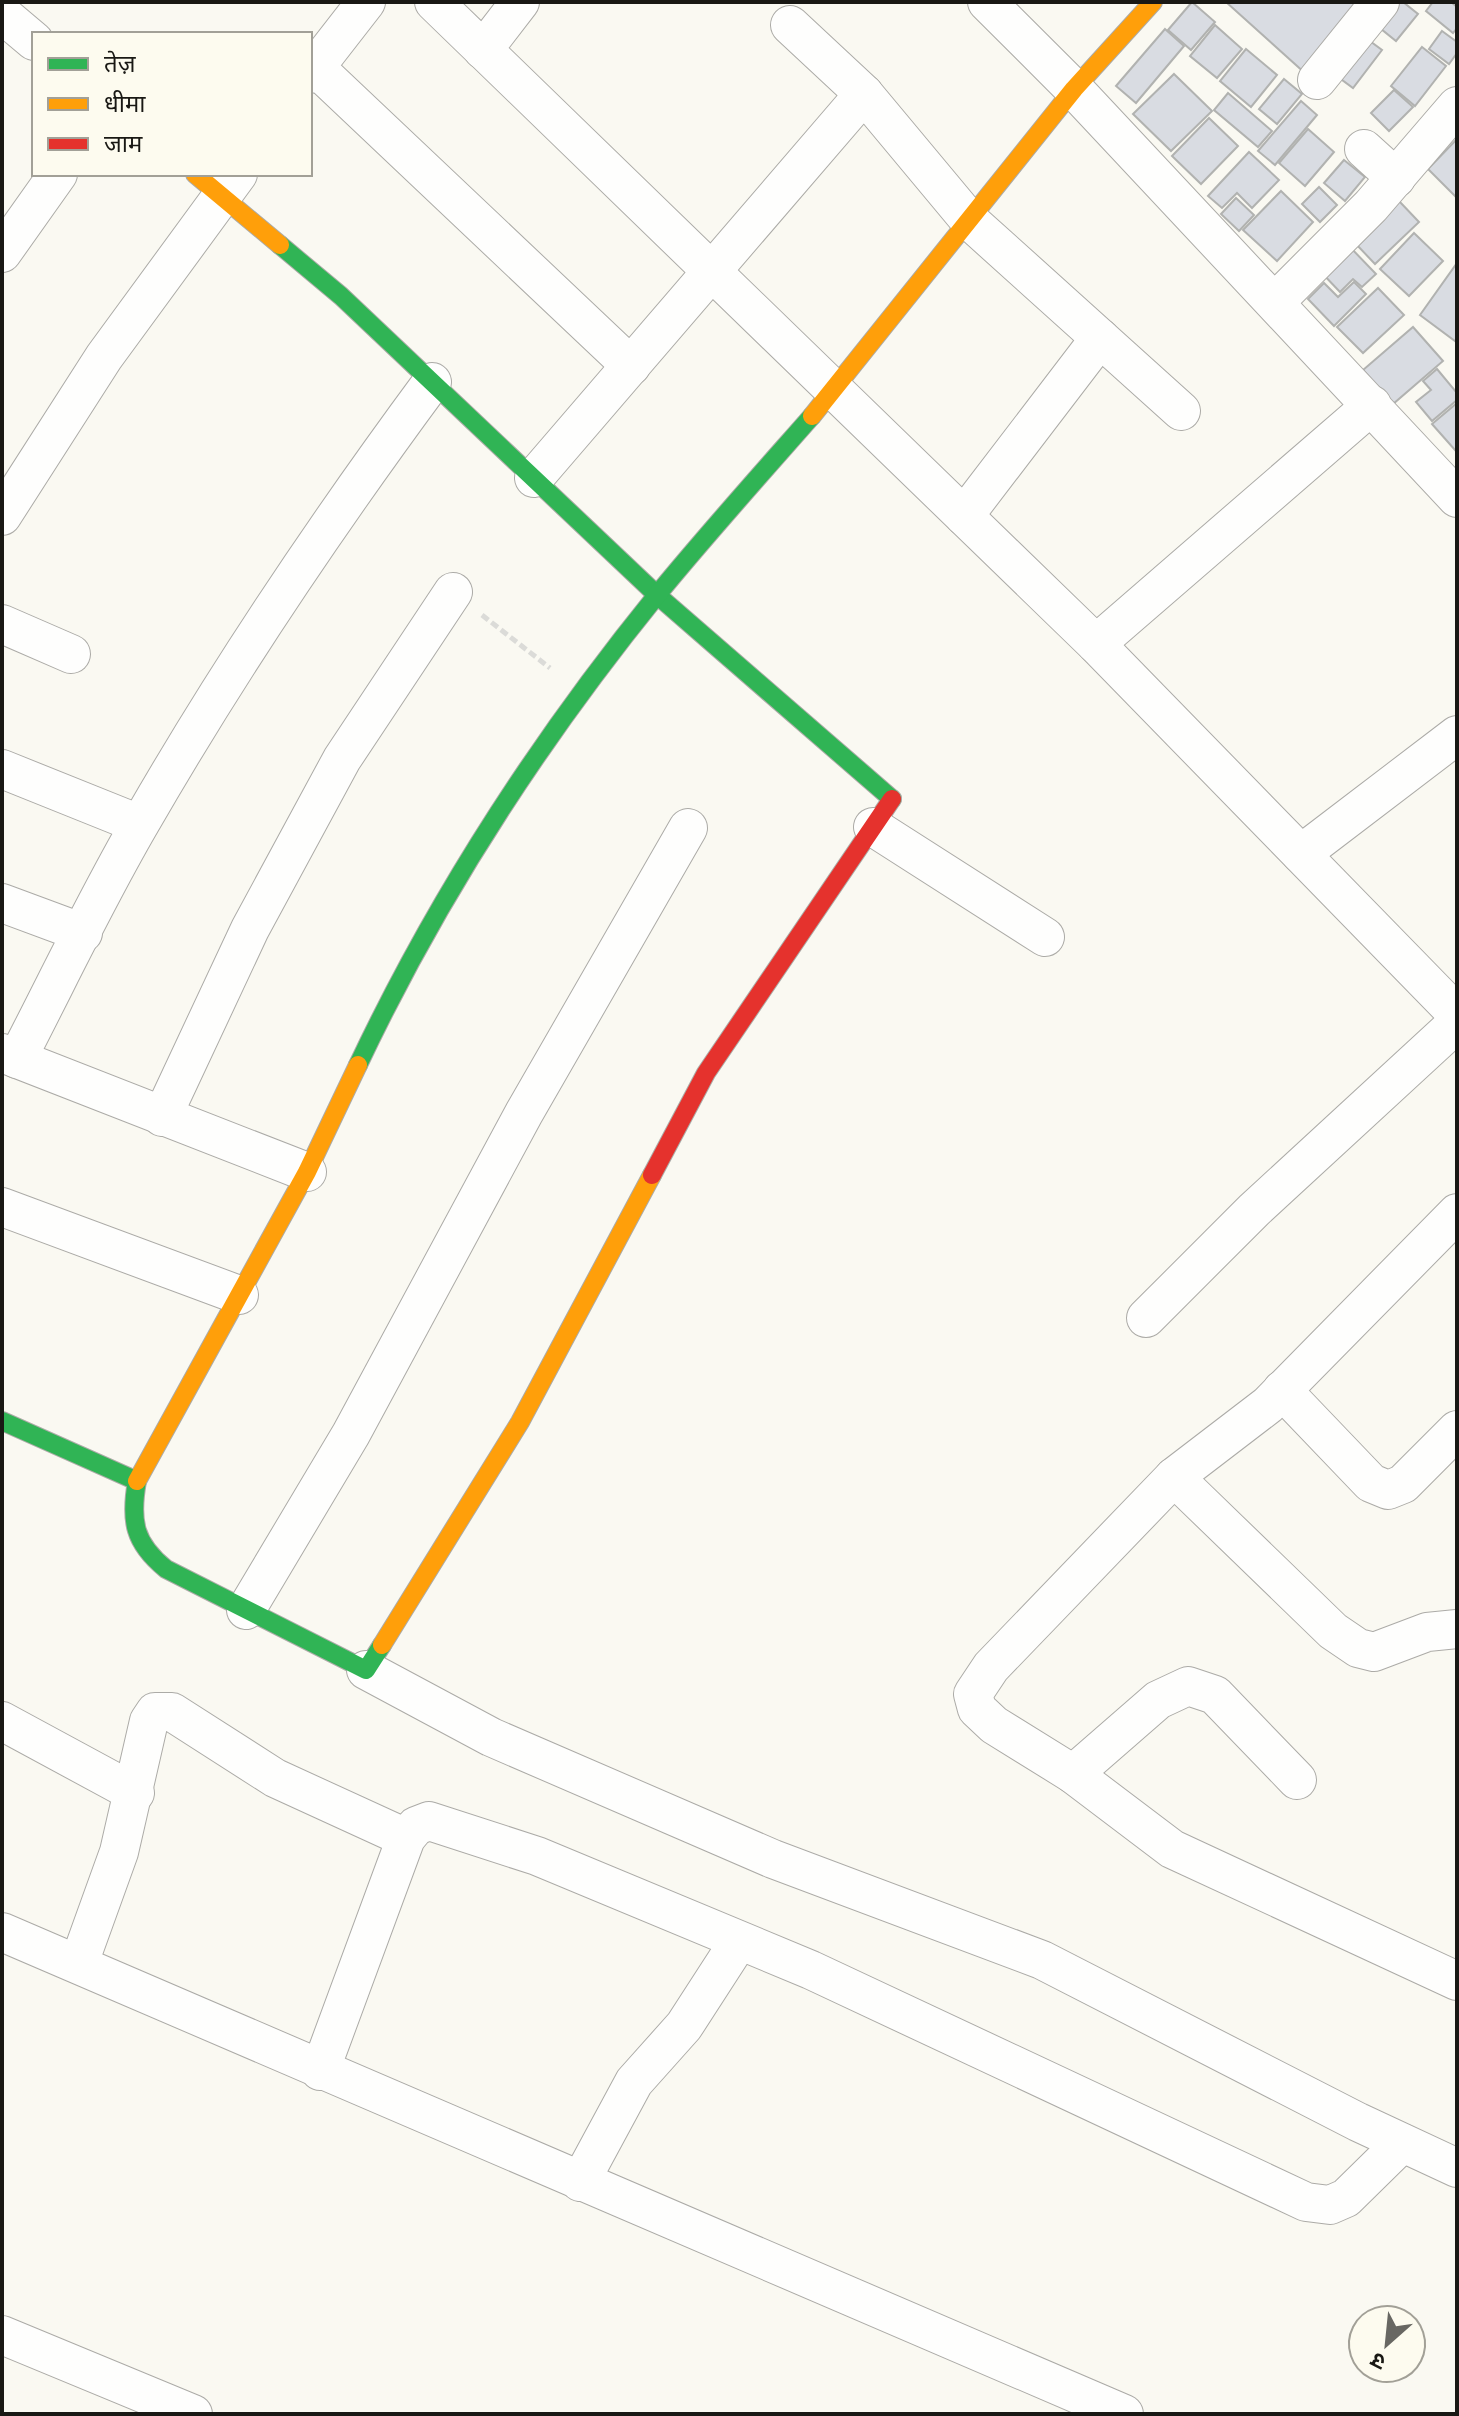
<svg xmlns="http://www.w3.org/2000/svg" width="1459" height="2416" font-family="'Roboto Serif','Noto Sans Devanagari',serif">
  <style>
    .building { fill: #d9dce2; stroke: #b1b2b0; stroke-width: 2 }
    .lines { fill: none; stroke-linecap: round; stroke-linejoin: round }
    .street-casing { stroke: #acaba7; stroke-width: 40 }
    .fast-casing { stroke: #acaba7; stroke-width: 20 }
    .slow-casing { stroke: #acaba7; stroke-width: 20 }
    .jam-casing { stroke: #acaba7; stroke-width: 20 }
    .path { stroke: #dbdbd8; stroke-width: 5; stroke-dasharray: 8 4; stroke-linecap: butt }
    .street { stroke: #fefefd; stroke-width: 38 }
    .fast { stroke: #30b455; stroke-width: 18 }
    .slow { stroke: #ff9f0a; stroke-width: 18 }
    .jam { stroke: #e5322d; stroke-width: 18 }
  </style>
  <rect width="100%" height="100%" fill="#faf9f2"/>
  <g class="building">
    <path d="M1192,2L1215,22L1191,50L1168,30Z"/>
    <path d="M1226,2H1369L1306,74Z"/>
    <path d="M1385,2H1403L1418,14L1396,41L1370,20Z"/>
    <path d="M1433,2H1451L1457,7V28L1453,33L1426,11Z"/>
    <path d="M1215,25L1242,49L1217,78L1190,56Z"/>
    <path d="M1165,29L1184,46L1136,103L1116,86Z"/>
    <path d="M1442,31L1457,42V53L1449,64L1429,49Z"/>
    <path d="M1359,33L1382,50L1353,88L1330,71Z"/>
    <path d="M1422,47L1446,66L1415,106L1391,86Z"/>
    <path d="M1246,49L1277,75L1251,107L1220,81Z"/>
    <path d="M1174,74L1212,111L1171,151L1133,114Z"/>
    <path d="M1284,79L1302,94L1277,124L1259,109Z"/>
    <path d="M1394,90L1413,107L1389,131L1371,113Z"/>
    <path d="M1228,93L1272,131L1258,147L1214,110Z"/>
    <path d="M1301,101L1317,115L1275,165L1258,151Z"/>
    <path d="M1209,118L1238,146L1201,184L1172,156Z"/>
    <path d="M1308,129L1334,152L1305,186L1279,163Z"/>
    <path d="M1457,139V198L1428,169Z"/>
    <path d="M1249,152L1279,180L1252,208L1237,193L1222,208L1208,196Z"/>
    <path d="M1344,160L1365,177L1345,201L1324,183Z"/>
    <path d="M1319,187L1337,205L1320,222L1302,204Z"/>
    <path d="M1281,191L1313,222L1277,261L1243,230Z"/>
    <path d="M1236,198L1254,215L1239,231L1221,214Z"/>
    <path d="M1399,201L1419,222L1375,264L1355,243Z"/>
    <path d="M1414,233L1443,261L1409,296L1380,269Z"/>
    <path d="M1348,245L1376,274L1362,287L1353,279L1340,292L1320,271Z"/>
    <path d="M1457,263V338L1455,341L1420,315Z"/>
    <path d="M1354,282L1366,294L1334,326L1308,299L1324,283L1338,297Z"/>
    <path d="M1378,288L1404,315L1363,353L1337,327Z"/>
    <path d="M1413,327L1443,361L1393,404L1363,370Z"/>
    <path d="M1437,369L1457,393V400L1432,421L1416,402L1431,390L1423,381Z"/>
    <path d="M1457,403V448L1455,450L1432,424Z"/>
  </g>
  <g class="lines">
    <defs>
      <g id="street">
        <path d="M434,2L1096,644L1457,1014"/>
        <path d="M987,2L1074,89L1457,498"/>
        <path d="M2,14L34,41"/>
        <path d="M790,25L864,94L969,220L1181,411"/>
        <path d="M483,50L520,2"/>
        <path d="M315,67L631,366"/>
        <path d="M310,74L366,2"/>
        <path d="M1317,80L1380,2"/>
        <path d="M1364,149L1396,178"/>
        <path d="M2,253L58,174"/>
        <path d="M1275,302L1371,206L1457,106"/>
        <path d="M534,478L864,94"/>
        <path d="M2,516L104,357L238,174"/>
        <path d="M964,516L1100,338"/>
        <path d="M2,624L71,654"/>
        <path d="M1096,644L1372,405"/>
        <path d="M2,769L139,824"/>
        <path d="M873,827L1045,937"/>
        <path d="M1301,854L1457,735"/>
        <path d="M2,903L83,933"/>
        <path d="M2,1053L307,1172"/>
        <path d="M17,1059C58,980 96,899 141,822C229,669 327,524 432,382"/>
        <path d="M162,1117L250,929L342,759L453,592"/>
        <path d="M2,1207L239,1295"/>
        <path d="M1457,1213L1268,1405L1174,1477L991,1667L973,1694L977,1709L994,1725L1073,1774L1172,1849L1457,1981"/>
        <path d="M1146,1318L1254,1210L1457,1023"/>
        <path d="M1282,1390L1371,1483L1388,1490L1403,1484L1457,1430"/>
        <path d="M1174,1477L1333,1631L1358,1648L1374,1652L1427,1632L1457,1629"/>
        <path d="M246,1610L351,1434L524,1113L688,828"/>
        <path d="M366,1670L491,1737L773,1859L1042,1960L1358,2122L1457,2168"/>
        <path d="M2,1721L135,1793"/>
        <path d="M1073,1774L1158,1700L1188,1686L1215,1695L1297,1780"/>
        <path d="M2,1932L1124,2414"/>
        <path d="M79,1963L119,1852L149,1721L155,1712H172L275,1778L406,1838"/>
        <path d="M320,2071L406,1838L416,1826L429,1821L537,1856L811,1970L1306,2202L1330,2205L1346,2198L1402,2143"/>
        <path d="M580,2182L634,2082L684,2026L739,1941"/>
        <path d="M2,2335L193,2414"/>
      </g>
      <g id="fast">
        <path d="M280,245L341,296L657,595L892,799"/>
        <path d="M358,1065C437,898 541,738 657,595C707,534 760,475 812,416"/>
        <path d="M2,1421L137,1481C130,1521 134,1543 166,1569L366,1670L382,1645"/>
      </g>
      <g id="slow">
        <path d="M195,174L280,245"/>
        <path d="M812,416L1074,89L1153,2"/>
        <path d="M137,1481L307,1172L358,1065"/>
        <path d="M382,1645L520,1422L652,1175"/>
      </g>
      <path id="jam" d="M652,1175L706,1073L892,799"/>
    </defs>
    <use href="#street" class="street-casing"/>
    <use href="#fast" class="fast-casing"/>
    <use href="#slow" class="slow-casing"/>
    <use href="#jam" class="jam-casing"/>
    <path class="path" d="M482,615L550,668"/>
    <use href="#street" class="street"/>
    <use href="#fast" class="fast"/>
    <use href="#slow" class="slow"/>
    <use href="#jam" class="jam"/>
  </g>
  <rect width="1459" height="2416" fill="none" stroke="#191814" stroke-width="8"/>
  <rect x="32" y="32" width="280" height="144" fill="#fdfbef" stroke="#a2a097" stroke-width="2"/>
  <rect x="48" y="58" width="40" height="12" fill="#30b455" stroke="#a2a097" stroke-width="2"/>
  <text x="104" y="72" font-size="24" fill="#191814">तेज़</text>
  <rect x="48" y="98" width="40" height="12" fill="#ff9f0a" stroke="#a2a097" stroke-width="2"/>
  <text x="104" y="112" font-size="24" fill="#191814">धीमा</text>
  <rect x="48" y="138" width="40" height="12" fill="#e5322d" stroke="#a2a097" stroke-width="2"/>
  <text x="104" y="152" font-size="24" fill="#191814">जाम</text>
  <g transform="translate(1387 2344) rotate(207)"><circle r="38" fill="#fdfbef" stroke="#a2a097" stroke-width="2"/>
  <path d="M0-6L14 30L0 20L-14 30Z" fill="#686762"/>
  <text y="-12" font-size="22" font-weight="bold" text-anchor="middle" fill="#191814">उ</text>
  </g>
</svg>
